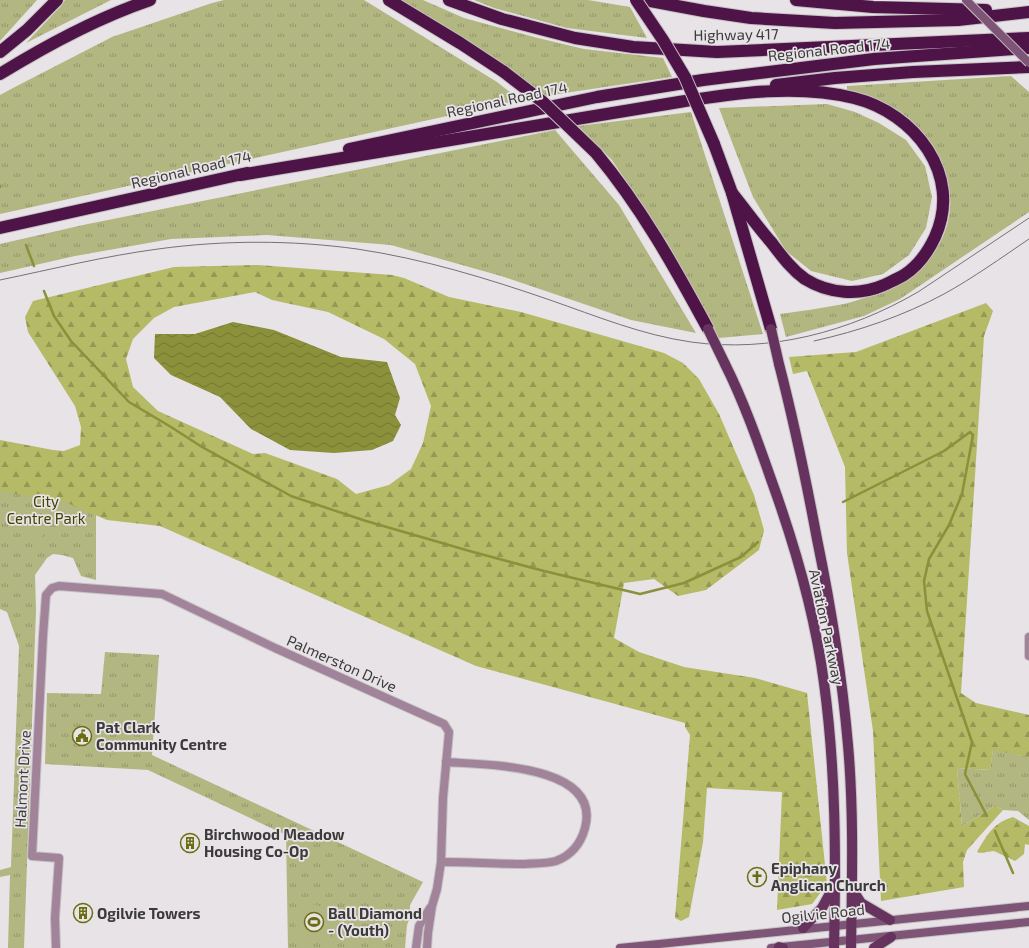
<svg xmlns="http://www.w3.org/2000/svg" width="1029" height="948" font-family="'Exo 2',sans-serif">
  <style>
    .grass { fill: url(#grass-tufts) }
    .forest { fill: url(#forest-firs); fill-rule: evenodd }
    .pitch { fill: #b2b680 }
    .water { fill: url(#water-waves) }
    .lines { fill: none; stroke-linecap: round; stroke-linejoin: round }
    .stream { stroke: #8b903b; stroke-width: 2.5 }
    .minor-casing { stroke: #c5c1c4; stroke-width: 10 }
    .secondary-casing { stroke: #c5c1c4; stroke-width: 10 }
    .primary-casing { stroke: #c5c1c4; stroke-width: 12 }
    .motorway-casing { stroke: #c5c1c4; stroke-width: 14 }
    .minor { stroke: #a1839a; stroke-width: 8 }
    .secondary { stroke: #7e5477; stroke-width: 8 }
    .primary { stroke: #65335d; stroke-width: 10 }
    .motorway { stroke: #4e1447; stroke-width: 12 }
    .tram { stroke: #747274; stroke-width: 1 }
    .secondary-bridge-casing { stroke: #c5c1c4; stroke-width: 10; stroke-linecap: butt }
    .primary-bridge-casing { stroke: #c5c1c4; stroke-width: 12; stroke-linecap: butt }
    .motorway-bridge-casing { stroke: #c5c1c4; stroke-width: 14; stroke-linecap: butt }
    .secondary-bridge { stroke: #7e5477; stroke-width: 8 }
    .primary-bridge { stroke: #65335d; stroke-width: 10 }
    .motorway-bridge { stroke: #4e1447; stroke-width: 12 }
    .labels { text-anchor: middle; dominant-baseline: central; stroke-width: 3.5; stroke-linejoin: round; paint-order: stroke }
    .street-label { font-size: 15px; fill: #3c3b3c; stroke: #e7e3e6 }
    .park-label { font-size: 15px; fill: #414300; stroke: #e7e3e6 }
    .poi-label { font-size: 15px; font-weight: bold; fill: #3c3b3c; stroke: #e7e3e6; text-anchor: start }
  </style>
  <defs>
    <pattern id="grass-tufts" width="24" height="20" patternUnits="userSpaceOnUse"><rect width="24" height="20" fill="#b2b680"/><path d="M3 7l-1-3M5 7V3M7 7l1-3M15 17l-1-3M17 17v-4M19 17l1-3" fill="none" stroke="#92956a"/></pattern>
    <pattern id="forest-firs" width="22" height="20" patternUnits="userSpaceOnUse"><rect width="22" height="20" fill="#b4ba65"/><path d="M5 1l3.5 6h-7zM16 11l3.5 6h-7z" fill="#949854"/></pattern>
    <pattern id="water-waves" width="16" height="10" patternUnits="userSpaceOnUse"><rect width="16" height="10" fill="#8b903b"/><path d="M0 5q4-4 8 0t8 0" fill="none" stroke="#737733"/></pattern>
  </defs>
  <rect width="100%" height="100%" fill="#e7e3e6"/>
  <g class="grass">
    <path d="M0,0H37L0,41Z"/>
    <path d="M65,0H111L26,43L61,6Z"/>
    <path d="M224,0H364L497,82L520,100L0,214V95L13,88L112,37L212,3Z"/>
    <path d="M398,0H423L464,18L538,38L584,49L663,58L672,77L545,96Z"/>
    <path d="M474,0H588L630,7L647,38L567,28L494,8Z"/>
    <path d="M1011,76L1029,92V212L900,299L864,316L786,337L780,314C801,311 823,308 844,304C853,302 863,298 872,295C885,290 897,286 908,279C913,275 917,271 922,266C967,223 955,159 909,120C891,105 869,98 847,91V86Z"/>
    <path d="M827,104L855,112L879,123L906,140L925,166L932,197L926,228L909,255L883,274L852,281L811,271L786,251L753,197L719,108Z"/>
    <path d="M691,112L763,334L719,338L667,242L612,160L578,126Z"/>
    <path d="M555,130L619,205L696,333L631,320L501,276L391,245L267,235L171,239L75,256L0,273V244L83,225Z"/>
    <path d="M0,450L96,476V580L81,576L73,558L62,555L53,554L47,558L35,575L36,610L24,948H8L10,875L0,877V870L11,867L19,646L7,612L0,609Z"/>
    <path d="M105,652L159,655L152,755L423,882L410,905V917L407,925L405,948H288L286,835L148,770L45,764L47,693L101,694Z"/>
    <path d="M993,749L1029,757V820L1018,811L1003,810L995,806L962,826L957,768L990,770Z"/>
  </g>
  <g class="forest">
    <path d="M258,265L392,275L404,278L449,297L521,312L664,353L683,363L699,379L719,414L754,495L764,530L759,550L706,590L678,596L654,579L624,583L614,638L639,652L684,667L755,678L807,693L827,884L812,904L777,910L782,792L707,788L703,842L689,917L681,921L675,918L690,735L685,727V723L476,666L160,526L107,520L58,499L27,496L0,491V440L53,450L64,451L80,445L81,427L75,406L28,332L25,317L33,301L174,267ZM255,292L272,300L328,312L384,339L415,364L431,406L423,443L411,469L389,485L356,494L337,479L265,453L253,454L158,411L133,387L126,359L133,339L154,318L174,307Z"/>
    <path d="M986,303L993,311L984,336L961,693L976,703L1029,715V757L993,750L990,770L957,768L962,826L995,806L1003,810L967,850L963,862L964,887L881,901L873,731L847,553L845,467L807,371L793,374L789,357L856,352Z"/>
    <path d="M1013,817L1029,826V845L1025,844L1024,854L1015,861L994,851L980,853L977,852C987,835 993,823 1013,817Z"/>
  </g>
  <g class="pitch">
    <path d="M22,508L47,531L34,545L9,523Z"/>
    <path d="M111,754L121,755V763L111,762Z"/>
    <path d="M309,904C330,905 339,921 329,940L299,942L295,939L296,910L302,906Z"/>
  </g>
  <path class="water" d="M233,322L274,330L341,357L387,362L400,398L395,415L401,425L393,441L372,450L334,453L290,450L251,429L220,397L171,375L154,358L155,334H195Z"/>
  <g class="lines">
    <g class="stream">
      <path d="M0,186V187"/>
      <path d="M26,245L34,266"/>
      <path d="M44,291L54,316L71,341L129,402L171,427L202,447L291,496L366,521L473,552L544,571L640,594L684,583L741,557L758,542"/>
      <path d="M843,502L944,451L970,432L973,435L962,494L949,525L929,559L924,581L927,611L972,742L965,774L987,816"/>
      <path d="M995,831L1013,873"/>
    </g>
    <defs>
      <g id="minor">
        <path d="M1029,637V656"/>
        <path d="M441,862C469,862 496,864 523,864C534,863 546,864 556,861C572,855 581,843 585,828C602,764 485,765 446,762"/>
        <path d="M56,948L55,918L59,858L32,856L43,636L46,595L52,588L59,586L162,594L275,648L444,724L449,732L443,798L441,862L437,889L432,906L428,933L427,948"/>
        <path d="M416,948L419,926L430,908"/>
      </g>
      <g id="secondary">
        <path d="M620,948L1029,906"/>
        <path d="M771,948L1029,922"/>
      </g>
      <g id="primary">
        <path d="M725,364C744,402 758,442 772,482C795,546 815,614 824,683C836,771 836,859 834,948"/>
        <path d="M779,364C794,422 806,480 817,539C831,607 842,676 848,745C854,813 852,880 851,948"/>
        <path d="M852,889L861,903L890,920"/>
        <path d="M803,928L822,908L833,888"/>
        <path d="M779,947L783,948"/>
        <path d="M874,948L891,937"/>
      </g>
      <g id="motorway">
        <path d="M389,0L460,43L504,72"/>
        <path d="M449,0L502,19L575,38L633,47L717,52L1029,38"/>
        <path d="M645,0L704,11L751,18L835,23L958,20L1029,12"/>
        <path d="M796,0L873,7L986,10"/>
        <path d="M0,52L27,30L57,0"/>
        <path d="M0,74C47,45 97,18 150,0"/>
        <path d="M776,85L835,78L913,72L1029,67"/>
        <path d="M714,144L732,193L771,329"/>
        <path d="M349,149L597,97L703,80L874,59L1029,48"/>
        <path d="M596,153C641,207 674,266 708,329"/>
        <path d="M240,175L679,102C736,93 797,84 854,98C915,113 963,175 935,237C928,252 918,266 904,275C897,279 890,282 884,285C859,296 829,294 805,279C791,269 781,255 771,242C757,226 745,209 732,193"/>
        <path d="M0,228L247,173"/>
      </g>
    </defs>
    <use href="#minor" class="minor-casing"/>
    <use href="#secondary" class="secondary-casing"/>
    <use href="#primary" class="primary-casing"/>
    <use href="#motorway" class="motorway-casing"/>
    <use href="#minor" class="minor"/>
    <use href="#secondary" class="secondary"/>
    <use href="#primary" class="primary"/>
    <use href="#motorway" class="motorway"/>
    <g class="tram">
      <path d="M0,280C53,269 105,256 158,249C224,240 292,240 357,249C424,259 486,278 550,300C596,316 642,335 691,342C770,353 849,332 918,292L1029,218"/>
      <path d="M814,341C859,331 903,316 944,294C973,278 1001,258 1029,239"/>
    </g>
    <defs>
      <path id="secondary-bridge" d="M966,0L1029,63"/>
      <g id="primary-bridge">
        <path d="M708,329L725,364"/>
        <path d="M771,329L779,364"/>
      </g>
      <g id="motorway-bridge">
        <path d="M636,0L663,40L685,77L714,144"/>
        <path d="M504,72L543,102L596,153"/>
      </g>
    </defs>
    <use href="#secondary-bridge" class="secondary-bridge-casing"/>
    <use href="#primary-bridge" class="primary-bridge-casing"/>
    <use href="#motorway-bridge" class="motorway-bridge-casing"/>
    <use href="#secondary-bridge" class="secondary-bridge"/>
    <use href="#primary-bridge" class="primary-bridge"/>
    <use href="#motorway-bridge" class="motorway-bridge"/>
  </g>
  <defs>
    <symbol id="civic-ring" viewBox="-11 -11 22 22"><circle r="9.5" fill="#e7e3e6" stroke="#6a6e11" stroke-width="1.5"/><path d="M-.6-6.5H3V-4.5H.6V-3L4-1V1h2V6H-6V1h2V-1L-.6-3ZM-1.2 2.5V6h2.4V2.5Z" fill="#6a6e11"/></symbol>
    <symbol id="building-ring" viewBox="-11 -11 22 22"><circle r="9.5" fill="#e7e3e6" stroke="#6a6e11" stroke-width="1.5"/><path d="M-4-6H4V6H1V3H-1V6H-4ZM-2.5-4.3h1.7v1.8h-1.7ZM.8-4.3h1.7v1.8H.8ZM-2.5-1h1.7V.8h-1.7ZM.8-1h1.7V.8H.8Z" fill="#6a6e11"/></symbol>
    <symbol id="church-ring" viewBox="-11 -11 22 22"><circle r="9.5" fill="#e7e3e6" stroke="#6a6e11" stroke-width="1.5"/><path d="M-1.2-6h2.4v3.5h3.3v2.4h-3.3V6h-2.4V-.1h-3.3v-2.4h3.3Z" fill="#6a6e11"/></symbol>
    <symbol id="stadium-ring" viewBox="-11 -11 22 22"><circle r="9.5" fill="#e7e3e6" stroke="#6a6e11" stroke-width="1.5"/><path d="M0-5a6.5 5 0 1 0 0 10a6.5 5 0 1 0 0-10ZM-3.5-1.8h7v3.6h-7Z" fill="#6a6e11"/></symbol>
  </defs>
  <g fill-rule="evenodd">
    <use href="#civic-ring" x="71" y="725" width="22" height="22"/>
    <use href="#building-ring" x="179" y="832" width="22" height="22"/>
    <use href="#church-ring" x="746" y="866" width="22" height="22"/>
    <use href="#building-ring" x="72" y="902" width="22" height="22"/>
    <use href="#stadium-ring" x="303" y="911" width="22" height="22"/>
  </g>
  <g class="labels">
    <g class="street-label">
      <text transform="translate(736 34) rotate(-1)">Highway 417</text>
      <text transform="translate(829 49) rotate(-6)">Regional Road 174</text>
      <text transform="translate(507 99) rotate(-12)">Regional Road 174</text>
      <text transform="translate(191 169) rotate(-13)">Regional Road 174</text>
      <text transform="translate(827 627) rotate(78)">Aviation Parkway</text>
      <text transform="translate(342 663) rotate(24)">Palmerston Drive</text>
      <text transform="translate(22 779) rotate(-87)">Halmont Drive</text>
      <text transform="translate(823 913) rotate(-6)">Ogilvie Road</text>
    </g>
    <g class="park-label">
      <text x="46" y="501">City<tspan x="46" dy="17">Centre Park</tspan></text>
    </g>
    <g class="poi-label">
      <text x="96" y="727">Pat Clark<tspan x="96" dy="17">Community Centre</tspan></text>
      <text x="204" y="834">Birchwood Meadow<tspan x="204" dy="17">Housing Co-Op</tspan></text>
      <text x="771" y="868">Epiphany<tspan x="771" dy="17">Anglican Church</tspan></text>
      <text x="97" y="913">Ogilvie Towers</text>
      <text x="328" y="913">Ball Diamond<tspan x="328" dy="17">- (Youth)</tspan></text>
    </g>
  </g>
</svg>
